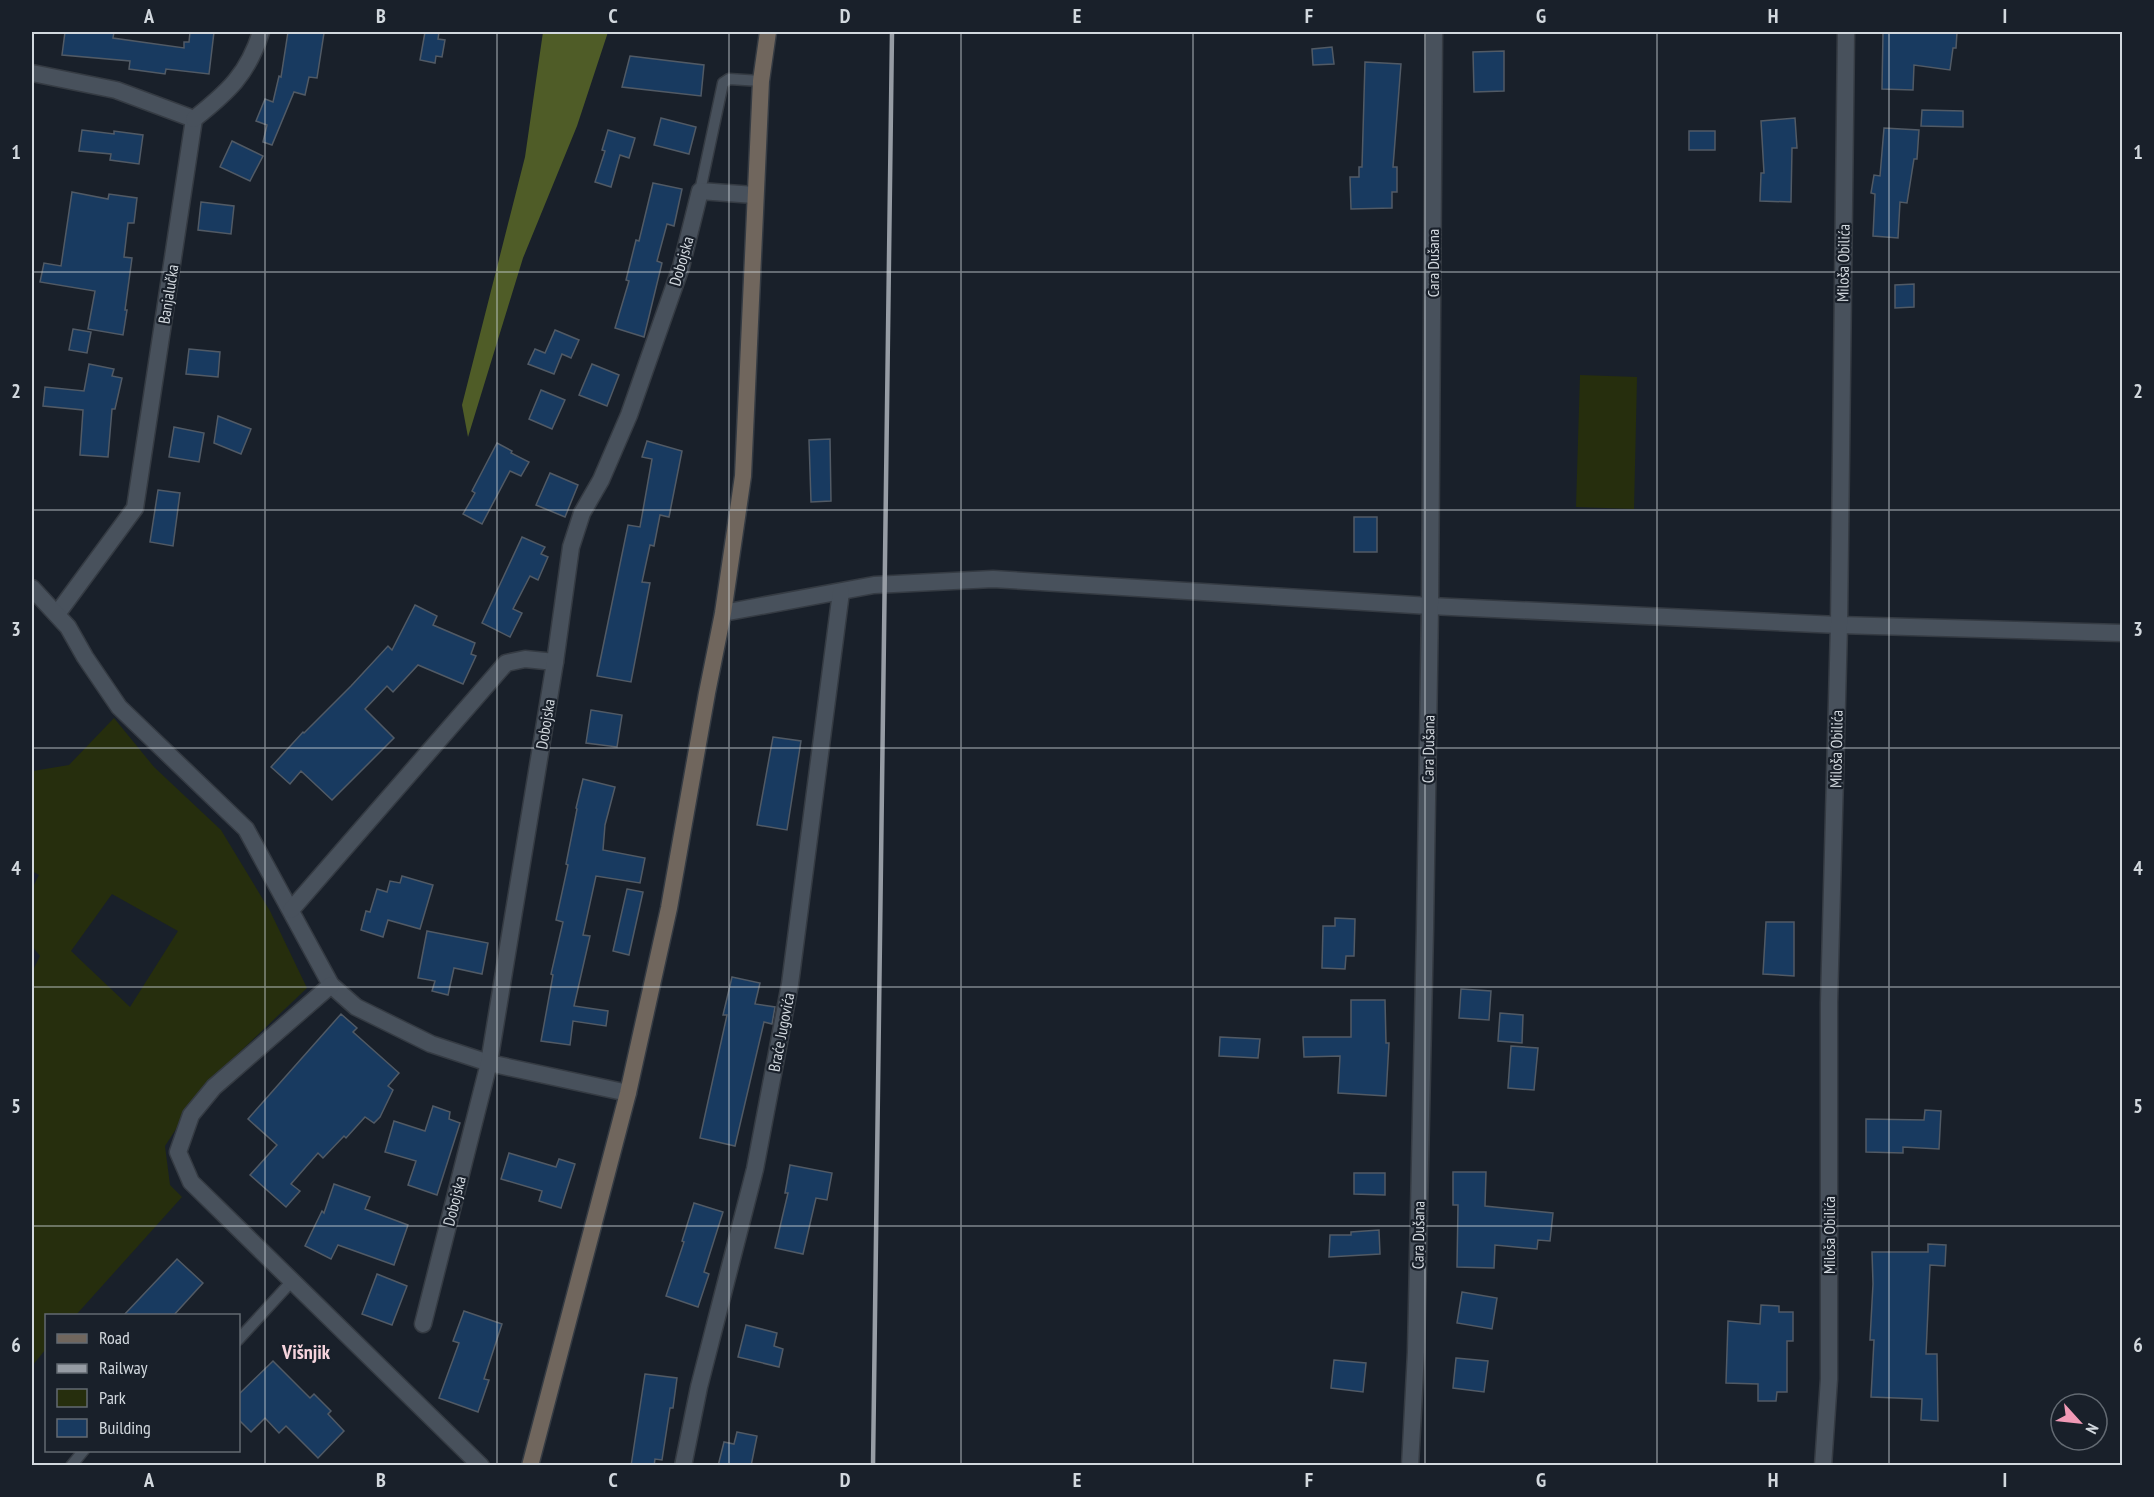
<svg xmlns="http://www.w3.org/2000/svg" width="2154" height="1497" font-family="'PT Sans Narrow',sans-serif">
  <style>
    .green { fill: #262e0d; fill-rule: evenodd }
    .forest { fill: #4f5c27 }
    .building { fill: #183a60; stroke: #515a65; stroke-width: 1.5 }
    .lines { fill: none; stroke-linecap: round; stroke-linejoin: round }
    .service-casing { stroke: #353b43; stroke-width: 13 }
    .minor-casing { stroke: #353b43; stroke-width: 19 }
    .secondary-casing { stroke: #353b43; stroke-width: 19 }
    .service { stroke: #48515c; stroke-width: 10 }
    .minor { stroke: #48515c; stroke-width: 16 }
    .secondary { stroke: #70665d; stroke-width: 16 }
    .rail { stroke: #969ca4; stroke-width: 4.5 }
    .grid { fill: none; stroke: #d2d8de; stroke-width: 1.5; stroke-opacity: 0.55 }
    .labels { text-anchor: middle; dominant-baseline: central; stroke-width: 4.5; stroke-linejoin: round; paint-order: stroke }
    .street-label { font-size: 16px; fill: #d2d8de; stroke: #19202a }
    .quarter-label { font-size: 20px; font-weight: bold; fill: #f6d4dd; stroke: #19202a }
    .neatline { fill: none; stroke: #d2d8de; stroke-width: 2 }
    .grid-label { font-size: 20px; text-anchor: middle; font-weight: bold; fill: #d2d8de }
  </style>
  <rect width="100%" height="100%" fill="#19202a"/>
  <g class="green">
    <path d="M1580,375L1637,377L1634,509L1576,507Z"/>
    <path d="M114,718L154,767L221,830L270,911L307,988L204,1086L165,1146L170,1185L182,1197L76,1315L46,1316V1349L32,1366V972L40,956L32,946V889L39,875L32,871V773L33,771L69,765ZM112,894L178,931L130,1007L71,951Z"/>
  </g>
  <path class="forest" d="M543,32H608L577,126L523,258L468,437L462,405L525,157Z"/>
  <g class="building">
    <path d="M65,32H114L113,38L184,48V42H189L190,32H214L209,74L166,69L165,74L129,69L130,61L62,55Z"/>
    <path d="M288,32L324,33L317,78L309,77L305,95L294,92L272,145L263,142L267,125L256,121L265,99L273,102L279,76L281,77Z"/>
    <path d="M425,32H439L438,39L445,40L442,57L436,56L435,63L420,60Z"/>
    <path d="M1883,32H1957L1956,48H1953L1950,70L1914,65L1913,90L1882,89Z"/>
    <path d="M1332,47L1334,64L1313,65L1312,49Z"/>
    <path d="M1504,51V91L1474,92L1473,52Z"/>
    <path d="M630,56L704,65L701,96L622,87Z"/>
    <path d="M1365,62L1401,64L1393,167H1397V192H1392V208L1351,209L1350,177H1359V167H1362Z"/>
    <path d="M1922,110L1963,111V127L1921,126Z"/>
    <path d="M661,118L696,127L689,154L654,145Z"/>
    <path d="M1795,118L1797,148H1792L1791,202L1760,201L1761,173H1764L1761,121Z"/>
    <path d="M1884,128L1919,130L1917,159H1914L1907,203L1900,202L1898,238L1873,236L1875,194L1871,193L1874,175L1880,176Z"/>
    <path d="M82,130L114,134V131L143,135L139,164L110,160L111,154L79,151Z"/>
    <path d="M608,130L635,138L629,158L620,155L611,187L595,182L605,151L602,150Z"/>
    <rect x="1689" y="131" width="26" height="19"/>
    <path d="M232,141L263,156L250,181L220,167Z"/>
    <path d="M653,183L682,189L674,226L667,224L657,261L662,263L644,337L615,328L629,281L626,280L636,240L639,241Z"/>
    <path d="M72,192L108,199L109,194L137,198L134,223H128L124,257L132,258L125,310H127L123,335L88,329L95,291L40,282L44,263L61,266Z"/>
    <path d="M201,202L234,206L231,234L198,230Z"/>
    <path d="M1914,284V307L1895,308V285Z"/>
    <path d="M73,329L91,332L87,353L69,350Z"/>
    <path d="M555,330L579,340L571,358L562,354L554,374L528,364L535,349L545,353Z"/>
    <path d="M189,349L220,352L218,377L186,374Z"/>
    <path d="M89,364L114,369L112,376L122,378L115,409H112L108,457L80,455L83,410L43,406L45,387L84,391Z"/>
    <path d="M592,364L619,375L607,406L579,395Z"/>
    <path d="M541,390L565,400L552,429L529,419Z"/>
    <path d="M218,416L251,429L241,454L214,443Z"/>
    <path d="M174,427L204,433L199,462L169,457Z"/>
    <path d="M830,439L831,501L811,502L809,440Z"/>
    <path d="M647,441L682,451L669,517L660,515L654,546L650,545L642,582L650,583L631,682L597,676L628,525L640,527L652,459L642,457Z"/>
    <path d="M497,443L512,451L511,453L529,462L521,476L510,471L482,524L463,514L475,493L472,491Z"/>
    <path d="M550,473L578,485L565,517L536,505Z"/>
    <path d="M158,490L180,493L173,546L150,542Z"/>
    <rect x="1354" y="517" width="23" height="35"/>
    <path d="M522,537L545,547L541,554L548,557L538,580L530,576L513,609L522,613L510,637L482,623Z"/>
    <path d="M415,605L437,616L433,625L475,643L471,654L476,656L463,684L418,665L393,692L387,686L365,709L394,738L332,800L301,771L290,784L271,767L303,732L304,733L351,686L388,646L392,650Z"/>
    <path d="M591,710L622,715L617,747L586,743Z"/>
    <path d="M773,737L801,741L787,830L757,825Z"/>
    <path d="M583,779L615,787L605,825L603,850L645,858L640,883L596,876L583,935L590,936L574,1006L608,1011L606,1026L573,1021L570,1045L541,1041L553,975L551,974L563,922L556,920L568,865L566,864L577,809L576,808Z"/>
    <path d="M402,876L433,885L420,929L388,920L383,937L361,930L366,911L370,912L377,889L387,892L390,881L400,883Z"/>
    <path d="M627,889L643,892L629,955L613,951Z"/>
    <path d="M1335,918L1355,919L1354,956H1346L1345,969L1322,968L1323,926H1335Z"/>
    <path d="M1766,922H1794V976L1763,974Z"/>
    <path d="M427,931L488,943L482,974L454,968L448,995L432,991L435,981L418,978Z"/>
    <path d="M732,977L760,983L755,1004L775,1007L772,1024L764,1022L735,1146L700,1138L727,1015H723Z"/>
    <path d="M1461,989L1491,991L1489,1020L1459,1018Z"/>
    <path d="M1351,1000H1385L1386,1043H1389L1386,1096L1338,1093L1340,1056L1304,1057L1303,1037H1351Z"/>
    <path d="M1500,1013L1523,1015L1522,1043L1498,1041Z"/>
    <path d="M341,1014L357,1028L353,1032L399,1073L388,1086L393,1090L380,1117L374,1123L365,1117L346,1138L344,1136L323,1158L318,1153L291,1184L300,1191L286,1207L250,1175L277,1145L248,1119Z"/>
    <path d="M1220,1037L1260,1039L1258,1058L1219,1056Z"/>
    <path d="M1511,1046L1538,1048L1534,1090L1508,1088Z"/>
    <path d="M433,1106L450,1112L449,1119L460,1123L437,1195L408,1185L416,1161L385,1152L394,1121L425,1131Z"/>
    <path d="M1925,1110L1941,1111L1939,1149L1903,1147V1153L1866,1152V1119L1924,1120Z"/>
    <path d="M509,1153L556,1167L559,1159L575,1164L561,1208L539,1201L542,1191L501,1179Z"/>
    <path d="M790,1165L832,1173L827,1200L816,1198L803,1254L775,1248L788,1193H785Z"/>
    <path d="M1453,1172H1486L1485,1206L1553,1213L1550,1241L1538,1240L1537,1249L1495,1245L1494,1268L1457,1267L1458,1205H1453Z"/>
    <path d="M1354,1173H1385V1195L1354,1194Z"/>
    <path d="M334,1184L370,1197L365,1209L408,1225L394,1265L338,1245L331,1259L305,1246L322,1211L324,1213Z"/>
    <path d="M694,1203L723,1212L704,1272L709,1274L698,1307L666,1296L684,1242L682,1241Z"/>
    <path d="M1379,1230L1380,1254L1329,1257L1330,1235H1351V1232Z"/>
    <path d="M1928,1244L1946,1245L1945,1266L1930,1265L1926,1354H1937L1938,1421L1921,1420L1922,1399L1871,1397L1874,1340H1870L1873,1284L1872,1252H1928Z"/>
    <path d="M177,1259L203,1283L173,1316H123Z"/>
    <path d="M377,1274L407,1286L392,1325L362,1314Z"/>
    <path d="M1462,1292L1497,1298L1492,1329L1457,1323Z"/>
    <path d="M1761,1305L1779,1306V1312H1793V1341H1787V1392H1777L1776,1401H1758V1384L1726,1383L1728,1321L1760,1324Z"/>
    <path d="M464,1311L502,1324L484,1379L489,1380L478,1412L439,1398L459,1343L453,1341Z"/>
    <path d="M746,1325L777,1333L774,1346L783,1349L779,1367L738,1357Z"/>
    <path d="M1456,1358L1488,1361L1484,1392L1453,1388Z"/>
    <path d="M1334,1360L1366,1363L1363,1392L1331,1388Z"/>
    <path d="M273,1361L310,1398L314,1394L331,1411L328,1414L344,1431L318,1458L286,1426L279,1433L265,1418L251,1432L238,1419V1395Z"/>
    <path d="M645,1374L677,1378L673,1408H670L662,1460L655,1459L654,1466H631Z"/>
    <path d="M737,1432L757,1436L751,1466H718L724,1442L734,1444Z"/>
  </g>
  <g class="lines">
    <defs>
      <g id="service">
        <path d="M700,191L723,83L729,79L761,81"/>
        <path d="M238,1340L292,1281"/>
        <path d="M71,1466L84,1450"/>
      </g>
      <g id="minor">
        <path d="M32,73L116,90L194,119L135,508L57,614"/>
        <path d="M194,119C228,92 248,74 261,32"/>
        <path d="M32,588L68,627L85,657L119,707L246,829L331,985L356,1007L431,1044L489,1063L628,1093"/>
        <path d="M723,613L874,585L993,579L1430,606L1839,625L2122,633"/>
        <path d="M291,910L506,663L525,659L555,662"/>
        <path d="M331,985L214,1087L191,1115L178,1152L191,1182L481,1466"/>
        <path d="M423,1324L489,1063L555,662L571,547L582,513L601,480L629,415L681,267L700,191L754,195"/>
        <path d="M683,1466L699,1387L755,1169L790,984L841,592"/>
        <path d="M1410,1466L1416,1352L1425,928L1430,606L1434,32"/>
        <path d="M1823,1466L1829,1379V1003L1839,625L1846,32"/>
      </g>
      <path id="secondary" d="M530,1466L628,1093L669,908L707,693L723,613L743,476L761,81L768,32"/>
    </defs>
    <use href="#service" class="service-casing"/>
    <use href="#minor" class="minor-casing"/>
    <use href="#secondary" class="secondary-casing"/>
    <use href="#service" class="service"/>
    <use href="#minor" class="minor"/>
    <use href="#secondary" class="secondary"/>
    <path class="rail" d="M873,1466L892,32"/>
  </g>
  <path class="grid" d="M265,32V1466M497,32V1466M729,32V1466M961,32V1466M1193,32V1466M1425,32V1466M1657,32V1466M1889,32V1466M32,272H2122M32,510H2122M32,748H2122M32,987H2122M32,1226H2122"/>
  <g class="labels">
    <g class="street-label">
      <text transform="translate(681 261) rotate(-74)">Dobojska</text>
      <text transform="translate(1433 263) rotate(-90)">Cara Dušana</text>
      <text transform="translate(1843 263) rotate(-89)">Miloša Obilića</text>
      <text transform="translate(168 294) rotate(-81)">Banjalučka</text>
      <text transform="translate(545 724) rotate(-81)">Dobojska</text>
      <text transform="translate(1428 749) rotate(-89)">Cara Dušana</text>
      <text transform="translate(1836 749) rotate(-89)">Miloša Obilića</text>
      <text transform="translate(781 1032) rotate(-79)">Braće Jugovića</text>
      <text transform="translate(454 1201) rotate(-76)">Dobojska</text>
      <text transform="translate(1418 1235) rotate(-89)">Cara Dušana</text>
      <text transform="translate(1829 1235) rotate(-90)">Miloša Obilića</text>
    </g>
    <g class="quarter-label">
      <text x="306" y="1352">Višnjik</text>
    </g>
  </g>
  <rect width="2154" height="1497" fill="none" stroke="#19202a" stroke-width="66"/>
  <rect x="45" y="1314" width="195" height="138" fill="#19202a" stroke="#636a72" stroke-width="1.5"/>
  <rect x="57" y="1334" width="30" height="9" fill="#70665d" stroke="#636a72" stroke-width="1.5"/>
  <text x="99" y="1344" font-size="18" fill="#d2d8de">Road</text>
  <rect x="57" y="1364" width="30" height="9" fill="#969ca4" stroke="#636a72" stroke-width="1.5"/>
  <text x="99" y="1374" font-size="18" fill="#d2d8de">Railway</text>
  <rect x="57" y="1389" width="30" height="18" fill="#262e0d" stroke="#636a72" stroke-width="1.5"/>
  <text x="99" y="1404" font-size="18" fill="#d2d8de">Park</text>
  <rect x="57" y="1419" width="30" height="18" fill="#183a60" stroke="#636a72" stroke-width="1.5"/>
  <text x="99" y="1434" font-size="18" fill="#d2d8de">Building</text>
  <g transform="translate(2079 1422) rotate(117)"><circle r="28" fill="#19202a" stroke="#636a72" stroke-width="1.5"/>
  <path d="M0-4.5L10 22L0 15L-10 22Z" fill="#f09ab6"/>
  <text y="-9" font-size="16" font-weight="bold" text-anchor="middle" fill="#d2d8de">N</text>
  </g>
  <rect x="33" y="33" width="2088" height="1431" class="neatline"/>
  <g class="grid-label">
    <text x="149" y="23">A</text>
    <text x="381" y="23">B</text>
    <text x="613" y="23">C</text>
    <text x="845" y="23">D</text>
    <text x="1077" y="23">E</text>
    <text x="1309" y="23">F</text>
    <text x="1541" y="23">G</text>
    <text x="1773" y="23">H</text>
    <text x="2005" y="23">I</text>
    <text x="16" y="159">1</text>
    <text x="2138" y="159">1</text>
    <text x="16" y="398">2</text>
    <text x="2138" y="398">2</text>
    <text x="16" y="636">3</text>
    <text x="2138" y="636">3</text>
    <text x="16" y="875">4</text>
    <text x="2138" y="875">4</text>
    <text x="16" y="1113">5</text>
    <text x="2138" y="1113">5</text>
    <text x="16" y="1352">6</text>
    <text x="2138" y="1352">6</text>
    <text x="149" y="1487">A</text>
    <text x="381" y="1487">B</text>
    <text x="613" y="1487">C</text>
    <text x="845" y="1487">D</text>
    <text x="1077" y="1487">E</text>
    <text x="1309" y="1487">F</text>
    <text x="1541" y="1487">G</text>
    <text x="1773" y="1487">H</text>
    <text x="2005" y="1487">I</text>
  </g>
</svg>
